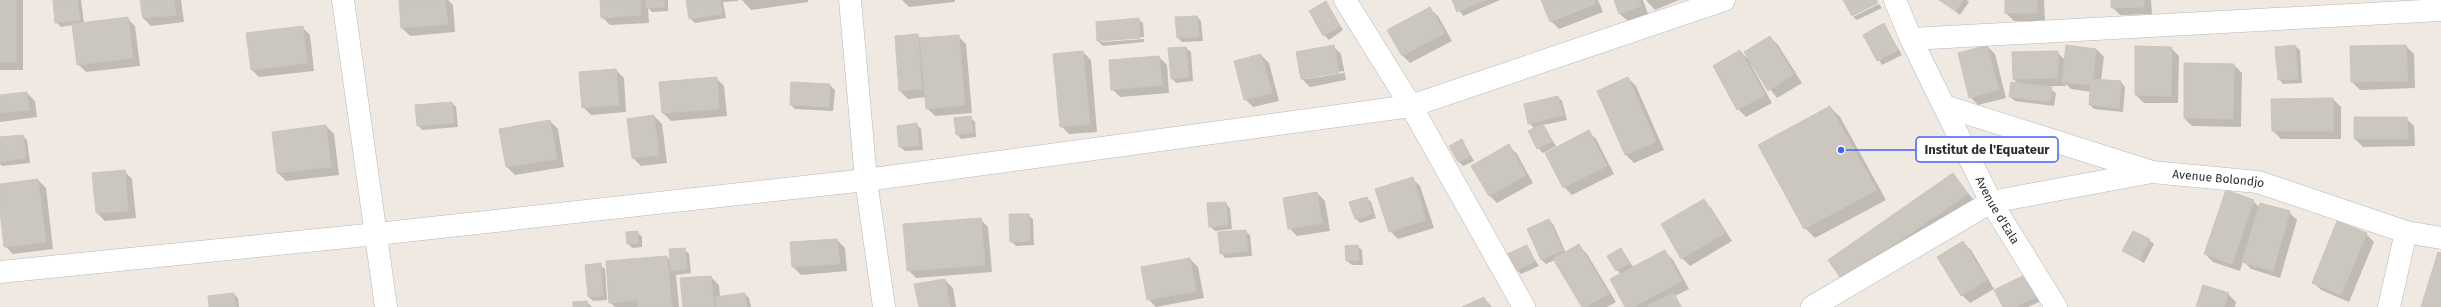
<svg xmlns="http://www.w3.org/2000/svg" width="2441" height="307" font-family="'Fira Sans',sans-serif">
  <style>
    .shadow { fill: #0003; fill-rule: evenodd }
    .building { fill: #cbc7bf; stroke: #cbc5ba }
    .lines { fill: none; stroke-linecap: round; stroke-linejoin: round }
    .minor-casing { stroke: #b4b7c1; stroke-width: 23 }
    .minor { stroke: #fff; stroke-width: 22 }
    .labels { text-anchor: middle; dominant-baseline: central; stroke-width: 3; stroke-linejoin: round; paint-order: stroke }
    .street-label { font-size: 12px; fill: #2e2e2e; stroke: #fff }
    .leader { fill: none; stroke: #4264fb; stroke-width: 1.5 }
    .callout-dot { fill: #4264fb; stroke: #fff; stroke-width: 1.5 }
    .callout { fill: #fff; stroke: #4264fb; stroke-width: 1.5 }
    .callout-label { font-size: 13px; text-anchor: middle; font-weight: bold; fill: #2e2e2e }
  </style>
  <rect width="100%" height="100%" fill="#efe9e1"/>
  <g class="shadow">
    <rect x="0" y="0" width="23" height="70"/>
    <path d="M54,0H81L84,23L127,18L135,26L140,66L86,72L78,64L73,25L61,27L56,22Z"/>
    <path d="M141,0H181L184,22L151,26L143,18Z"/>
    <path d="M406,0H448L453,5L455,32L410,36L402,28Z"/>
    <path d="M601,0H668V11L652,12L648,8L649,23L610,25L602,17Z"/>
    <path d="M687,0H738V1L723,2L726,18L695,23L690,18Z"/>
    <path d="M742,0H808V2L751,10Z"/>
    <path d="M902,0H955V2L909,7Z"/>
    <path d="M1453,0H1500L1463,16Z"/>
    <path d="M1543,0H1598L1603,12L1559,29L1551,21Z"/>
    <path d="M1615,0H1643L1648,14L1628,21L1620,14Z"/>
    <path d="M1646,0H1679L1655,10Z"/>
    <path d="M1940,0H1967L1969,2L1960,15Z"/>
    <path d="M2006,0H2044L2045,21H2014L2006,13Z"/>
    <path d="M2112,0H2151L2152,14L2120,15L2112,7Z"/>
    <path d="M1326,3L1343,30L1329,40L1324,35Z"/>
    <path d="M1879,4L1882,8L1857,20L1853,17Z"/>
    <path d="M1430,9L1438,16L1452,41L1410,63L1402,55Z"/>
    <path d="M1197,17L1201,21L1203,41L1182,42L1178,38Z"/>
    <path d="M1138,19L1143,23L1144,37L1101,40V42L1144,39V42L1103,46L1098,41L1097,22Z"/>
    <path d="M1884,25L1902,55L1882,65L1864,35Z"/>
    <path d="M302,27L310,35L314,71L259,77L251,69Z"/>
    <path d="M917,35L921,39L958,36L966,44L972,113L935,116L927,108L926,97L908,99L900,91Z"/>
    <path d="M1770,37L1778,45L1802,83L1777,98L1750,63L1772,103L1746,117L1738,109L1740,51L1750,61Z"/>
    <path d="M1333,46L1341,54L1346,80L1310,87L1302,79L1297,53ZM1343,71L1344,73L1307,79V77Z"/>
    <path d="M1987,46L1995,54L2006,98L1978,105L1970,97Z"/>
    <path d="M2295,46L2300,50L2302,83L2283,84L2279,79Z"/>
    <path d="M2406,46L2414,54L2415,88L2360,90L2352,82L2351,47Z"/>
    <path d="M1186,48L1191,52L1193,81L1176,83L1172,78Z"/>
    <path d="M2171,48L2179,56L2178,103H2144L2136,95Z"/>
    <path d="M2096,49L2104,57L2101,81L2121,82L2125,87L2123,112L2094,109L2090,105L2092,92L2071,89L2066,84V86H2045L2056,93L2054,106L2015,101L2010,97L2019,84L2013,79L2057,52L2066,61Z"/>
    <path d="M1083,52L1091,60L1097,132L1069,134L1061,126Z"/>
    <path d="M1261,55L1269,63L1279,101L1253,107L1245,99Z"/>
    <path d="M1159,57L1167,65L1169,93L1120,97L1112,89Z"/>
    <path d="M2234,65L2242,73L2241,127L2192,126L2184,118Z"/>
    <path d="M616,70L624,78L626,112L591,115L583,107Z"/>
    <path d="M716,78L724,86L727,116L671,121L663,113Z"/>
    <path d="M1628,78L1636,86L1664,150L1634,163L1626,155Z"/>
    <path d="M792,84L830,85L835,90L833,111L795,109L791,105Z"/>
    <path d="M27,93L35,101L37,117L0,122V96Z"/>
    <path d="M1558,97L1562,101L1567,120L1543,125L1556,146L1543,153L1538,148V126L1534,128L1529,123Z"/>
    <path d="M2333,99L2341,107V139H2281L2273,131Z"/>
    <path d="M452,103L456,107L458,127L422,130L418,125Z"/>
    <path d="M1830,107L1840,117L1886,200L1815,238L1805,228L1759,146Z"/>
    <path d="M654,116L662,124L667,163L641,166L633,158Z"/>
    <path d="M970,117L975,122L976,137L961,139L957,134Z"/>
    <path d="M2406,118L2414,126L2415,146L2363,147L2355,139Z"/>
    <path d="M550,121L558,129L564,167L515,175L507,167Z"/>
    <path d="M916,124L921,129L923,150L905,151L900,147L898,126Z"/>
    <path d="M326,126L334,134L339,175L286,181L278,173L274,133Z"/>
    <path d="M1588,131L1596,139L1614,174L1572,195L1564,187Z"/>
    <path d="M23,136L27,140L30,163L2,166L0,164V138Z"/>
    <path d="M1462,140L1474,161L1463,166L1459,162Z"/>
    <path d="M1509,146L1517,154L1533,183L1497,203L1489,195Z"/>
    <path d="M124,171L132,179L136,218L105,221L97,213Z"/>
    <path d="M1953,174L1975,202L1843,280Z"/>
    <path d="M1412,178L1420,186L1434,228L1398,239L1390,231Z"/>
    <path d="M38,180L46,188L53,249L13,254L5,246L0,185Z"/>
    <path d="M1317,193L1325,201L1330,231L1297,236L1289,228Z"/>
    <path d="M1367,198L1371,202L1376,218L1360,223L1356,219Z"/>
    <path d="M1703,200L1711,208L1732,241L1690,266L1682,258Z"/>
    <path d="M2253,201L2259,207L2289,212L2297,220L2280,278L2251,269L2243,261L2240,271L2213,262L2205,254Z"/>
    <path d="M1225,203L1230,208L1232,229L1215,231L1210,226Z"/>
    <path d="M1028,215L1033,219L1034,245L1016,246L1011,241Z"/>
    <path d="M980,219L988,227L992,272L916,278L908,270Z"/>
    <path d="M1549,220L1553,224L1566,253L1579,246L1587,254L1616,302L1607,307H1583L1555,260L1546,264L1541,259Z"/>
    <path d="M1245,231L1250,235L1252,256L1225,258L1221,253Z"/>
    <path d="M637,232L642,237V247L632,248L628,243Z"/>
    <path d="M2366,234L2374,242L2349,302L2321,290L2313,282Z"/>
    <path d="M837,240L845,248L847,271L801,275L793,267Z"/>
    <path d="M2149,240L2154,244L2144,263L2124,251Z"/>
    <path d="M1963,242L1971,250L1994,289L1970,303L1962,295Z"/>
    <path d="M1357,246L1362,250L1363,265H1352L1347,261L1346,247Z"/>
    <path d="M1526,246L1539,266L1521,274L1517,270Z"/>
    <path d="M684,249L689,254L691,273L676,275L679,307H615L610,302L667,257L671,261Z"/>
    <path d="M1620,249L1634,268L1665,252L1673,260L1689,289L1675,296L1682,307H1626L1621,275L1608,256Z"/>
    <path d="M1190,259L1198,267L1204,298L1156,307L1148,299Z"/>
    <path d="M600,265L605,269L607,300L593,301L589,297Z"/>
    <path d="M2027,275L2041,301L2028,307H2004Z"/>
    <path d="M711,277L719,285L720,297L745,294L749,298L751,307H684Z"/>
    <path d="M945,280L953,288L956,307H920Z"/>
    <path d="M234,294L238,298L239,307H210Z"/>
    <path d="M2228,294L2236,302L2235,307H2197Z"/>
    <path d="M1484,298L1492,307H1464Z"/>
    <path d="M587,302L592,307H574Z"/>
  </g>
  <g class="building">
    <rect x="0" y="0" width="16" height="62"/>
    <path d="M53,0H77L80,20L55,23Z"/>
    <path d="M140,0H174L176,15L143,18Z"/>
    <path d="M399,0H445L448,24L401,28Z"/>
    <path d="M600,0H640L641,15L601,18Z"/>
    <path d="M646,0H664V7L646,8Z"/>
    <path d="M686,0H720L722,14L689,19Z"/>
    <path d="M1452,0H1486L1457,12Z"/>
    <path d="M1541,0H1594L1595,4L1550,22Z"/>
    <path d="M1614,0H1639L1641,6L1619,14Z"/>
    <path d="M1843,0H1876L1878,3L1852,16Z"/>
    <path d="M1939,0H1963L1956,11Z"/>
    <rect x="2005" y="0" width="32" height="13"/>
    <path d="M2111,0H2144V7L2111,8Z"/>
    <path d="M1326,1L1340,26L1323,36L1309,11Z"/>
    <path d="M1430,7L1445,33L1402,56L1387,30Z"/>
    <path d="M1197,16L1199,37L1177,38L1175,17Z"/>
    <path d="M128,17L133,58L77,65L72,24Z"/>
    <path d="M1139,18L1140,38L1097,41L1096,22Z"/>
    <path d="M1884,23L1898,50L1877,61L1863,35Z"/>
    <path d="M303,26L307,63L251,70L246,33Z"/>
    <path d="M918,34L922,89L899,91L895,36Z"/>
    <path d="M959,35L965,105L926,109L920,38Z"/>
    <path d="M1770,36L1794,74L1768,91L1744,52Z"/>
    <path d="M1334,45L1339,73L1301,79L1296,52Z"/>
    <path d="M1987,45L1999,90L1969,98L1958,53Z"/>
    <path d="M2066,45L2096,49L2092,85L2062,82Z"/>
    <path d="M2295,45L2298,79L2278,80L2275,47Z"/>
    <path d="M2406,45L2408,81L2351,82L2350,46Z"/>
    <path d="M2135,46L2172,47L2171,96L2135,95Z"/>
    <path d="M1186,47L1189,77L1171,79L1168,48Z"/>
    <path d="M1740,50L1765,95L1737,110L1713,66Z"/>
    <path d="M1083,51L1090,124L1060,127L1053,54Z"/>
    <path d="M2058,51V78L2013,79L2012,52Z"/>
    <path d="M1261,54L1272,93L1244,100L1234,61Z"/>
    <path d="M1159,56L1162,85L1111,90L1109,60Z"/>
    <path d="M2184,63L2234,64L2233,119L2184,118Z"/>
    <path d="M616,69L619,105L582,108L579,72Z"/>
    <path d="M717,77L719,109L662,113L659,82Z"/>
    <path d="M1628,77L1656,142L1625,155L1597,91Z"/>
    <path d="M2091,79L2121,81L2119,108L2089,105Z"/>
    <path d="M791,82L830,84L829,107L790,105Z"/>
    <path d="M2011,82L2052,87L2050,102L2009,97Z"/>
    <path d="M27,92L29,110L0,113V95Z"/>
    <path d="M1558,96L1563,115L1528,124L1524,104Z"/>
    <path d="M2333,98V131H2272L2271,99Z"/>
    <path d="M452,102L454,123L417,126L415,105Z"/>
    <path d="M1830,106L1877,190L1804,229L1758,145Z"/>
    <path d="M654,115L659,155L632,158L627,119Z"/>
    <path d="M971,116L973,132L956,135L954,118Z"/>
    <path d="M2354,117H2407L2408,139H2354Z"/>
    <path d="M550,120L557,159L506,167L499,129Z"/>
    <path d="M917,123L919,146L899,147L897,126Z"/>
    <path d="M1543,124L1552,141L1537,149L1528,131Z"/>
    <path d="M326,125L331,167L277,173L272,132Z"/>
    <path d="M1589,130L1607,166L1563,188L1545,153Z"/>
    <path d="M23,135L26,158L0,162V137Z"/>
    <path d="M1462,139L1470,156L1458,162L1449,146Z"/>
    <path d="M1509,144L1526,175L1489,196L1471,166Z"/>
    <path d="M125,170L128,211L96,213L92,173Z"/>
    <path d="M1953,173L1968,194L1842,280L1828,260Z"/>
    <path d="M1413,177L1426,220L1389,232L1375,189Z"/>
    <path d="M38,179L46,242L4,247L0,210V184Z"/>
    <path d="M2226,190L2254,200L2232,264L2204,254Z"/>
    <path d="M1317,192L1322,223L1288,229L1283,198Z"/>
    <path d="M1367,197L1372,214L1355,219L1349,202Z"/>
    <path d="M1704,199L1725,233L1681,259L1661,224Z"/>
    <path d="M1226,202L1228,225L1209,227L1207,203Z"/>
    <path d="M2260,203L2290,211L2273,271L2242,262Z"/>
    <path d="M1009,214H1029L1030,241L1010,242Z"/>
    <path d="M981,218L985,265L907,271L903,224Z"/>
    <path d="M1549,219L1563,250L1541,260L1527,229Z"/>
    <path d="M2337,221L2367,233L2341,295L2312,283Z"/>
    <path d="M1246,230L1248,251L1220,254L1218,232Z"/>
    <path d="M638,231V243L627,244L626,232Z"/>
    <path d="M2133,231L2150,239L2140,260L2122,251Z"/>
    <path d="M837,239L840,264L792,267L790,242Z"/>
    <path d="M1963,241L1987,280L1961,296L1937,257Z"/>
    <path d="M1579,244L1609,294L1585,307H1582L1553,259Z"/>
    <path d="M1358,245L1359,260L1346,261L1345,246Z"/>
    <path d="M1527,245L1535,261L1516,271L1507,254Z"/>
    <path d="M685,248L687,269L671,271L669,249Z"/>
    <path d="M1621,248L1630,263L1616,271L1607,256Z"/>
    <path d="M1665,250L1682,281L1633,307H1625L1610,279Z"/>
    <path d="M2438,252L2441,253V307H2421Z"/>
    <path d="M667,256L672,307H638L637,300L609,303L606,261Z"/>
    <path d="M1190,258L1196,291L1147,300L1141,267Z"/>
    <path d="M601,263L603,296L588,297L585,265Z"/>
    <path d="M2027,274L2038,296L2015,307H2003L1994,290Z"/>
    <path d="M711,276L714,307H683L680,278Z"/>
    <path d="M945,279L950,307H919L914,284Z"/>
    <path d="M2203,285L2229,293L2224,307H2196Z"/>
    <path d="M234,293L236,307H209L208,296Z"/>
    <path d="M745,293L747,307H717L715,297Z"/>
    <path d="M1674,293L1681,307H1649L1648,305Z"/>
    <path d="M1484,297L1489,307H1462Z"/>
    <path d="M587,301L588,307H573V302Z"/>
  </g>
  <g class="lines">
    <defs>
      <g id="minor">
        <path d="M343,0L386,307"/>
        <path d="M850,0L866,180L884,307"/>
        <path d="M1345,0L1411,106L1524,307"/>
        <path id="s1" d="M1895,0L1911,39L1991,202L2056,307"/>
        <path d="M1911,39L2441,10"/>
        <path d="M1944,106L2149,171"/>
        <path d="M0,272L377,234L866,180L1411,106L1724,0"/>
        <path id="s2" d="M1812,307L1991,202L2152,172L2258,182L2406,232L2441,238"/>
        <path d="M2389,307L2406,232"/>
      </g>
    </defs>
    <use href="#minor" class="minor-casing"/>
    <use href="#minor" class="minor"/>
  </g>
  <g class="labels">
    <g class="street-label">
      <text stroke="none"><textPath href="#s2" startOffset="438">Avenue Bolondjo</textPath></text>
      <text stroke="none"><textPath href="#s1" startOffset="234">Avenue d'Eala</textPath></text>
    </g>
  </g>
  <path class="leader" d="M1841 150L1916 150"/>
  <circle class="callout-dot" cx="1841" cy="150" r="4"/>
  <rect class="callout" x="1916" y="137" width="142" height="25" rx="4"/>
  <g class="callout-label">
    <text x="1987" y="154">Institut de l'Equateur</text>
  </g>
</svg>
